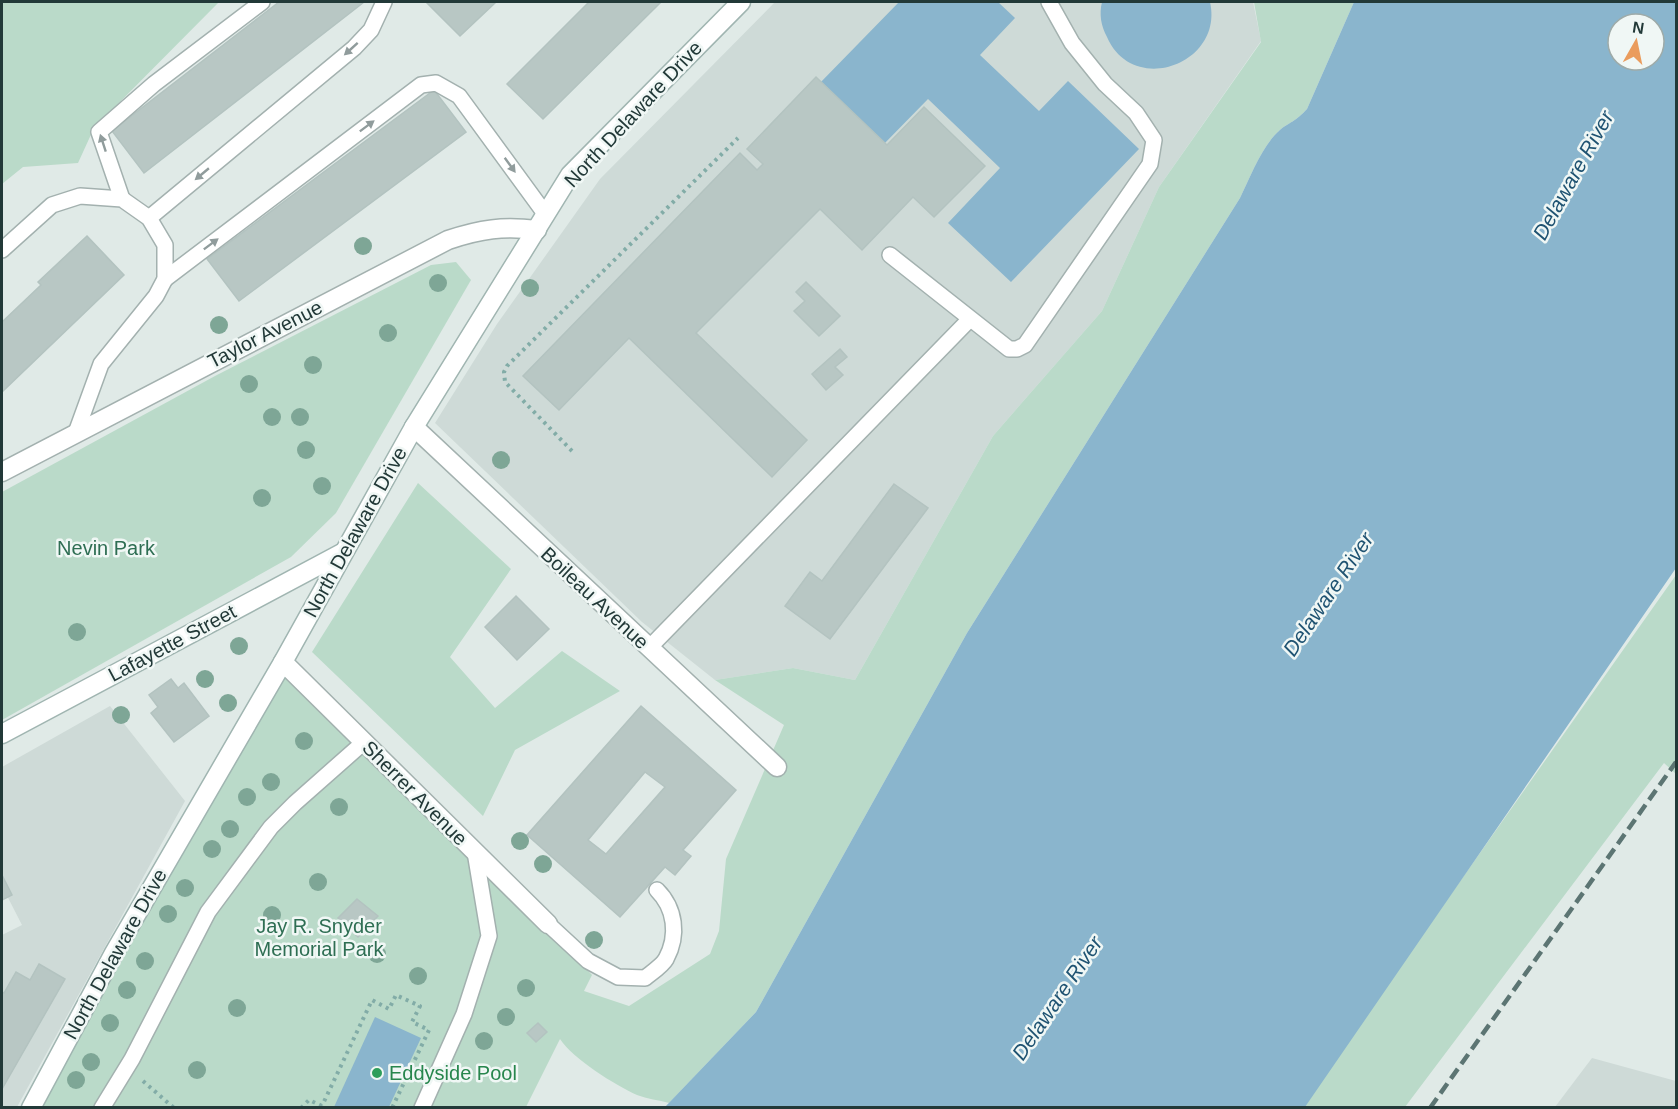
<svg xmlns="http://www.w3.org/2000/svg" width="1678" height="1109" font-family="Arial,sans-serif">
  <style>
    .built { fill: #cedad7 }
    .green { fill: #badac9 }
    .water { fill: #8ab5cd; fill-rule: evenodd }
    .building { fill: #b8c7c4; stroke: #b3c3c0; stroke-width: 1.5; fill-rule: evenodd }
    .lines { fill: none; stroke-linecap: round; stroke-linejoin: round }
    .lane-casing { stroke: #a3b1af; stroke-width: 18 }
    .street-casing { stroke: #a3b1af; stroke-width: 21 }
    .secondary-casing { stroke: #a0b5b1; stroke-width: 21 }
    .path { stroke: #82aca7; stroke-width: 4; stroke-dasharray: 3 4.5; stroke-linecap: butt }
    .lane { stroke: #fff; stroke-width: 15 }
    .street { stroke: #fff; stroke-width: 18 }
    .secondary { stroke: #fff; stroke-width: 18 }
    .rail { stroke: #5c7573; stroke-width: 4.5; stroke-dasharray: 12 6; stroke-linecap: butt }
    .tree { fill: #7ea696 }
    .oneway { fill: #909c9c }
    .leisure-dot { fill: #2e9e5b; stroke: #f0f7f5; stroke-width: 2 }
    .labels { text-anchor: middle; dominant-baseline: central; stroke-width: 5; stroke-linejoin: round; paint-order: stroke }
    .street-label { font-size: 20px; fill: #223938; stroke: #f0f7f5 }
    .park-label { font-size: 20px; fill: #2e6e53; stroke: #f0f7f5 }
    .leisure-label { font-size: 20px; fill: #27864d; stroke: #f0f7f5; text-anchor: start }
    .water-label { font-size: 21px; font-style: italic; fill: #1f5372; stroke: #f0f7f5 }
  </style>
  <rect width="100%" height="100%" fill="#e0eae7"/>
  <g class="built">
    <path d="M775,2H1253L1261,41L1159,187L1102,311L993,436L855,680L793,668L715,680L642,622L435,423L497,324L600,179Z"/>
    <path d="M110,706L185,801L17,1107H2V935L22,925L2,886V767Z"/>
    <path d="M1592,1058L1676,1081V1107H1555Z"/>
  </g>
  <g class="green">
    <path d="M2,2H219L94,128L78,163L23,167L2,184Z"/>
    <path d="M1254,2H1354L1307,109C1296,121 1292,121 1281,129C1262,145 1251,176 1240,198L967,633L756,1012L669,1103C659,1100 647,1099 637,1095C615,1085 573,1059 560,1039L526,1107L31,1108L283,662L475,852L592,975L584,991L629,1006L710,954L719,931L726,859L784,725L715,680L793,668L855,680L993,436L1102,311L1159,187L1261,42Z"/>
    <path d="M456,262L471,280L336,513L291,557L2,720V492L215,376L431,265Z"/>
    <path d="M418,483L511,569L450,657L495,708L562,651L620,691L515,750L483,816L312,652Z"/>
    <path d="M1676,575V774L1664,763L1405,1107L1300,1108Z"/>
  </g>
  <g class="water">
    <path d="M899,2H998L1015,18L980,55L1039,111L1068,81L1139,149L1011,282L948,223L1000,168L928,99L882,146L818,85Z"/>
    <path d="M1102,2H1210C1224,64 1133,97 1107,37C1101,26 1099,14 1102,2Z"/>
    <path d="M1354,2H1676V568L1305,1107H665L756,1012L967,633L1240,198C1251,176 1262,145 1281,129C1292,121 1296,121 1307,109ZM1618,24H1654V60H1618Z"/>
    <path d="M375,1017L421,1038L389,1107H334Z"/>
  </g>
  <g class="building">
    <path d="M279,2H364L144,173L112,131Z"/>
    <path d="M426,2H496L460,36Z"/>
    <path d="M589,2H661L543,119L507,84Z"/>
    <path d="M816,77L887,145L924,107L985,166L934,217L913,197L862,250L820,209L696,333L807,440L772,477L629,338L559,410L523,376L740,153L757,170L763,164L747,149Z"/>
    <path d="M434,90L466,132L239,301L207,259Z"/>
    <path d="M87,236L124,275L2,392V322L41,285L38,282Z"/>
    <path d="M806,282L840,316L819,336L794,311L805,301L796,292Z"/>
    <path d="M840,349L847,357L835,367L843,375L826,390L812,374Z"/>
    <path d="M894,484L928,508L830,639L785,606L810,572L822,581Z"/>
    <path d="M516,596L549,629L517,660L485,627Z"/>
    <path d="M171,679L178,688L184,683L209,716L174,742L151,713L158,707L149,695Z"/>
    <path d="M641,706L736,790L683,850L691,856L675,875L665,867L620,917L527,835ZM645,772L665,787L606,854L588,840Z"/>
    <path d="M2,875L12,895L2,900Z"/>
    <path d="M357,899L378,916L358,937L338,918Z"/>
    <path d="M39,964L65,979L2,1089V992L4,993L16,972L30,980Z"/>
    <path d="M538,1023L547,1032L536,1042L527,1033Z"/>
  </g>
  <g class="lines">
    <defs>
      <g id="lane">
        <path d="M122,199L99,132L154,84L262,2"/>
        <path d="M149,218L354,48L371,30L384,2"/>
        <path d="M2,250L52,205L80,196L122,199L149,218L165,245V279L156,296L101,364L77,430"/>
        <path d="M890,255L1009,349H1017L1025,345L1150,164L1154,140L1136,113L1105,84L1072,43L1049,2"/>
        <path d="M165,279L421,85L436,83L459,96L546,215"/>
        <path d="M649,648L969,320"/>
        <path d="M548,924L588,961L618,977L645,978C651,973 662,966 666,959C679,935 675,908 657,890"/>
        <path d="M102,1108L132,1059L208,912L271,827L295,803L364,742"/>
        <path d="M422,1108L464,1014L489,936L475,852"/>
      </g>
      <g id="street">
        <path d="M414,427L777,767"/>
        <path d="M2,472L448,240C481,229 503,226 537,230"/>
        <path d="M283,662L548,924"/>
      </g>
      <g id="secondary">
        <path d="M2,734L342,553"/>
        <path d="M31,1108L114,953L283,662L414,427L570,175L741,2"/>
      </g>
    </defs>
    <use href="#lane" class="lane-casing"/>
    <use href="#street" class="street-casing"/>
    <use href="#secondary" class="secondary-casing"/>
    <g class="path">
      <path d="M572,451L505,382L504,372L507,366L738,138"/>
      <path d="M143,1081L174,1108"/>
      <path d="M301,1108L309,1100L322,1106"/>
      <path d="M321,1108L372,1000L389,1009L396,995L420,1006L412,1022L429,1030L392,1108"/>
    </g>
    <use href="#lane" class="lane"/>
    <use href="#street" class="street"/>
    <use href="#secondary" class="secondary"/>
    <path class="rail" d="M1430,1108L1676,762"/>
  </g>
  <g class="tree">
    <circle cx="363" cy="246" r="9"/>
    <circle cx="438" cy="283" r="9"/>
    <circle cx="530" cy="288" r="9"/>
    <circle cx="219" cy="325" r="9"/>
    <circle cx="388" cy="333" r="9"/>
    <circle cx="313" cy="365" r="9"/>
    <circle cx="249" cy="384" r="9"/>
    <circle cx="272" cy="417" r="9"/>
    <circle cx="300" cy="417" r="9"/>
    <circle cx="306" cy="450" r="9"/>
    <circle cx="501" cy="460" r="9"/>
    <circle cx="322" cy="486" r="9"/>
    <circle cx="262" cy="498" r="9"/>
    <circle cx="77" cy="632" r="9"/>
    <circle cx="239" cy="646" r="9"/>
    <circle cx="205" cy="679" r="9"/>
    <circle cx="228" cy="703" r="9"/>
    <circle cx="121" cy="715" r="9"/>
    <circle cx="304" cy="741" r="9"/>
    <circle cx="271" cy="782" r="9"/>
    <circle cx="247" cy="797" r="9"/>
    <circle cx="339" cy="807" r="9"/>
    <circle cx="230" cy="829" r="9"/>
    <circle cx="520" cy="841" r="9"/>
    <circle cx="212" cy="849" r="9"/>
    <circle cx="543" cy="864" r="9"/>
    <circle cx="318" cy="882" r="9"/>
    <circle cx="185" cy="888" r="9"/>
    <circle cx="168" cy="914" r="9"/>
    <circle cx="272" cy="915" r="9"/>
    <circle cx="594" cy="940" r="9"/>
    <circle cx="377" cy="954" r="9"/>
    <circle cx="145" cy="961" r="9"/>
    <circle cx="418" cy="976" r="9"/>
    <circle cx="526" cy="988" r="9"/>
    <circle cx="127" cy="990" r="9"/>
    <circle cx="237" cy="1008" r="9"/>
    <circle cx="506" cy="1017" r="9"/>
    <circle cx="110" cy="1023" r="9"/>
    <circle cx="484" cy="1041" r="9"/>
    <circle cx="91" cy="1062" r="9"/>
    <circle cx="197" cy="1070" r="9"/>
    <circle cx="76" cy="1080" r="9"/>
  </g>
  <defs><path id="oneway-solid" d="M-6-.8H1V-3.2L6.5 0L1 3.2V.8H-6Z" transform="scale(1.5)"/></defs>
  <g class="oneway">
    <use href="#oneway-solid" transform="translate(351 49) rotate(138)"/>
    <use href="#oneway-solid" transform="translate(367 126) rotate(-37)"/>
    <use href="#oneway-solid" transform="translate(103 143) rotate(-108)"/>
    <use href="#oneway-solid" transform="translate(510 165) rotate(54)"/>
    <use href="#oneway-solid" transform="translate(202 174) rotate(140)"/>
    <use href="#oneway-solid" transform="translate(211 244) rotate(-37)"/>
  </g>
  <circle class="leisure-dot" cx="377" cy="1073" r="6"/>
  <g class="labels">
    <g class="street-label">
      <text transform="translate(633 114) rotate(-47)">North Delaware Drive</text>
      <text transform="translate(265 334) rotate(-27)">Taylor Avenue</text>
      <text transform="translate(355 532) rotate(-61)">North Delaware Drive</text>
      <text transform="translate(595 598) rotate(43)">Boileau Avenue</text>
      <text transform="translate(172 643) rotate(-28)">Lafayette Street</text>
      <text transform="translate(415 793) rotate(45)">Sherrer Avenue</text>
      <text transform="translate(115 954) rotate(-61)">North Delaware Drive</text>
    </g>
    <g class="park-label">
      <text x="106" y="548">Nevin Park</text>
      <text x="319" y="926">Jay R. Snyder<tspan x="319" dy="23">Memorial Park</tspan></text>
    </g>
    <g class="leisure-label">
      <text x="389" y="1073">Eddyside Pool</text>
    </g>
    <g class="water-label">
      <text transform="translate(1573 175) rotate(-61)">Delaware River</text>
      <text transform="translate(1328 594) rotate(-56)">Delaware River</text>
      <text transform="translate(1057 998) rotate(-56)">Delaware River</text>
    </g>
  </g>
  <rect width="1678" height="1109" fill="none" stroke="#223938" stroke-width="6"/>
  <g transform="translate(1636 42) rotate(9)"><circle r="28" fill="#f0f7f5" stroke="#9eaba9" stroke-width="1.5"/>
  <path d="M0-4.5L10 22L0 15L-10 22Z" fill="#ea9c5d"/>
  <text y="-9" font-size="16" font-weight="bold" text-anchor="middle" fill="#223938">N</text>
  </g>
</svg>
